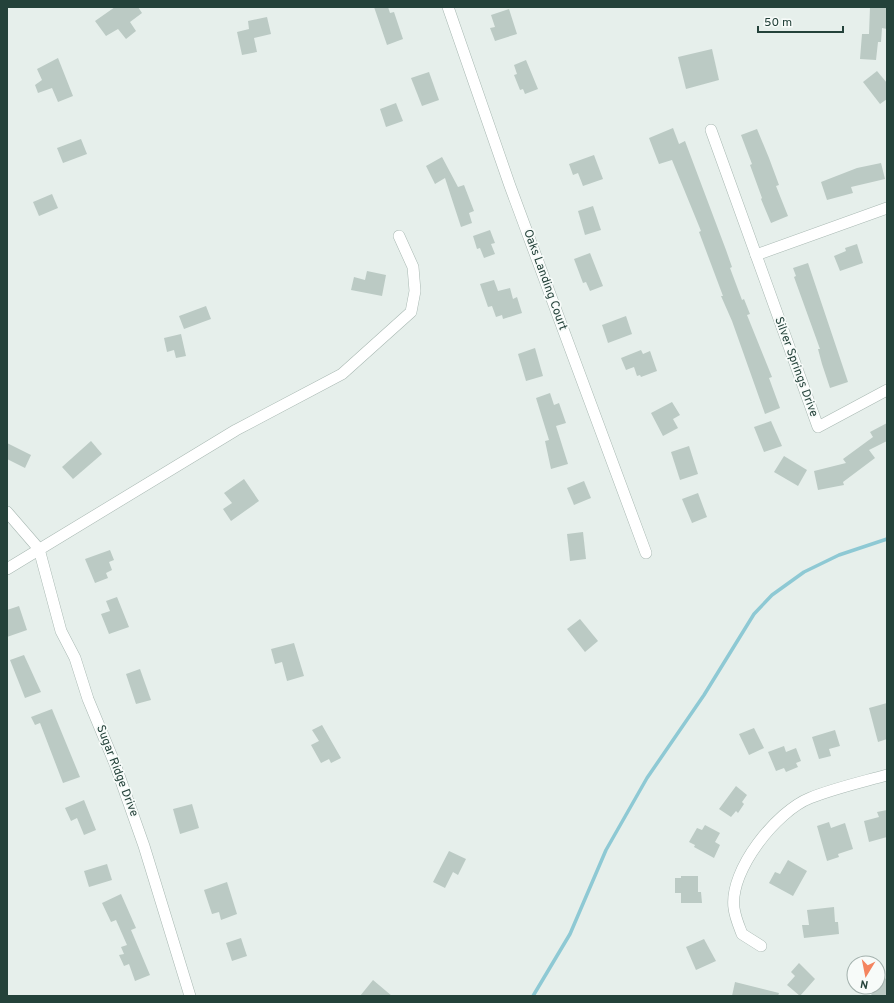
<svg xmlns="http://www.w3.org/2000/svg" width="894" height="1003" font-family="Overpass,sans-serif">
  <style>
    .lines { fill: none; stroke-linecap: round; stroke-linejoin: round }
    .stream { stroke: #8ec9d4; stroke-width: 3.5 }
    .building { fill: #bbcac4 }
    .minor-casing { stroke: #a8b8b2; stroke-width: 12 }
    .minor { stroke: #fff; stroke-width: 11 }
    .labels { text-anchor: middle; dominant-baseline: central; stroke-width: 3.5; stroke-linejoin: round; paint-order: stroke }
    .street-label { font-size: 12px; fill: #24423a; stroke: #f7fbf9 }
  </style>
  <rect width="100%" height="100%" fill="#e6efeb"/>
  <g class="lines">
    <path class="stream" d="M533,996L570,934L606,850L647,778L704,695L754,614L772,595L804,572L839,555L887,539"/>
  </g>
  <g class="building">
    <path d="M115,7H138L142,13L130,22L136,31L126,39L118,29L106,36L95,21Z"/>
    <path d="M374,7H388L390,13L394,12L403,39L387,45Z"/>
    <path d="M870,7H887V29L882,28L881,42H878L876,60L860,59L862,34H869Z"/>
    <path d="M509,9L517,34L495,41L490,28L495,27L491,15Z"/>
    <path d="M267,17L271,34L254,38L257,52L242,55L237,32L249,29L248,21Z"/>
    <path d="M712,49L719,80L686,89L678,57Z"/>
    <path d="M58,58L73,96L58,102L52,88L38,93L35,85L42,80L37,69Z"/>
    <path d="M526,60L538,89L525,94L523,89L520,90L514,75L517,74L514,65Z"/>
    <path d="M877,71L887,83V99L880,104L863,82Z"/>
    <path d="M429,72L439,100L422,106L411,78Z"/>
    <path d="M396,103L403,121L386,127L380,109Z"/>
    <path d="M673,128L679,144L685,141L726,250L732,267L730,268L742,300L744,299L750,314L747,315L772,377L769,378L780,408L765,414L732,321L721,296H723L699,232L701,231L672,160L659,164L649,138Z"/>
    <path d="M757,129L769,158L779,185L776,186L788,216L771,223L761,199L762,198L750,165L752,164L741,135Z"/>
    <path d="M81,139L87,154L63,163L57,148Z"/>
    <path d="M594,155L603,179L583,186L578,173L573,175L569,164Z"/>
    <path d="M442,157L458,187L464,185L474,211L469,213L472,223L461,227L445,178L435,184L426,166Z"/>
    <path d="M881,163L885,179L851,187L853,193L827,200L821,182L857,168Z"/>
    <path d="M52,194L58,208L39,216L33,202Z"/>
    <path d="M593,206L601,230L585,235L578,211Z"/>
    <path d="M490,230L495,243L491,244L495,254L484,258L480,248L477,249L473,236Z"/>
    <path d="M857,244L863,263L840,271L834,256L846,251L845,248Z"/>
    <path d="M590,253L603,286L590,291L586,282L583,283L574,259Z"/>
    <path d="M808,263L848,382L830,388L822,364L818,349H820L794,277L796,276L793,268Z"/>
    <path d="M367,271L386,275L382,296L351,290L354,277L365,280Z"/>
    <path d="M494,280L498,291L510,288L513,299L517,297L522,313L503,319L502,315L496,317L492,306L488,307L480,284Z"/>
    <path d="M206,306L211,319L184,329L179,316Z"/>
    <path d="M626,316L632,334L608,343L602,325Z"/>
    <path d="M181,334L186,356L176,358L174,350L167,352L164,338Z"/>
    <path d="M535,348L543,376L526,381L518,354Z"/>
    <path d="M641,350L643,354L650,351L657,371L641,377L640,375L637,376L634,367L626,370L621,358Z"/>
    <path d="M550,393L554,405L559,403L566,423L556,426L568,464L551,469L545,441L549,440L536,398Z"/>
    <path d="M672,402L680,415L673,419L678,428L663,436L651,413Z"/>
    <path d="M771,421L782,446L764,452L754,427Z"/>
    <path d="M887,423V441L869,450L875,458L843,482L844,485L818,490L814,471L846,463L843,459L873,437L870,432Z"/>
    <path d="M91,441L102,454L73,479L62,467Z"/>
    <path d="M7,443L31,455L25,468L7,459Z"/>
    <path d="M689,446L698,474L680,480L671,452Z"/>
    <path d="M784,456L807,470L798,486L774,472Z"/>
    <path d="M244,479L259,501L231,521L223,509L232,503L224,493Z"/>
    <path d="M584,481L591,498L574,505L567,488Z"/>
    <path d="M698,493L707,517L692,523L682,499Z"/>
    <path d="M583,532L586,559L570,561L567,534Z"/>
    <path d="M110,550L114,560L109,562L112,570L106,573L108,578L95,583L85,559Z"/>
    <path d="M117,597L129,627L109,634L101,614L110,611L106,601Z"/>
    <path d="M19,606L27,630L7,637V610Z"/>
    <path d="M580,619L598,641L585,652L567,629Z"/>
    <path d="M294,643L304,676L287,681L282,662L275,664L271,649Z"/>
    <path d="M24,655L41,692L25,698L10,660Z"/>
    <path d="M140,669L151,700L136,704L126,674Z"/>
    <path d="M887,703V739L878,742L869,708Z"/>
    <path d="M52,709L80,777L63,783L40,723L35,725L31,717Z"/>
    <path d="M322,725L341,758L331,763L329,759L321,763L311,745L319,741L312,730Z"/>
    <path d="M754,728L764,748L749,755L739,734Z"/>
    <path d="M835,730L840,746L829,749L831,756L819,759L812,737Z"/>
    <path d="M784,746L786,752L796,748L801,761L796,763L798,767L786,772L784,768L776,771L768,752Z"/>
    <path d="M736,786L747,795L742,802L744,804L738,813L736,811L731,817L719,809Z"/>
    <path d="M84,800L96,830L84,835L77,818L71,821L65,808Z"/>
    <path d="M192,804L199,828L180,834L173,809Z"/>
    <path d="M887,810V837L869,842L864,821L879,817L877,812Z"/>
    <path d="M829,822L831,828L845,823L853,849L838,854L839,857L827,861L817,826Z"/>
    <path d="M705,825L720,833L715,842L720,845L714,858L694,847L695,845L689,842L697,828L702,830Z"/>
    <path d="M449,851L466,859L458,875L453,872L445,888L433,882Z"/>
    <path d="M788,860L807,871L793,896L769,883L775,872L780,874Z"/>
    <path d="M107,864L112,880L89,887L84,871Z"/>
    <path d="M681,876H698V892H701L702,903H681V893H675V878H681Z"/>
    <path d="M227,882L237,914L221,920L219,912L212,914L204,890Z"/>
    <path d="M121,894L136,928L131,930L150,975L135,981L129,964L124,966L119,955L124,954L121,947L127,945L116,920L111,922L102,903Z"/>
    <path d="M834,907L835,922H838L839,934L804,938L802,925H809L807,910Z"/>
    <path d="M241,938L247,956L232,961L226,943Z"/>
    <path d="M704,939L716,961L696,970L686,947Z"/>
    <path d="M799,963L815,979L800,996L787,985L795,976L791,972Z"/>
    <path d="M887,977V996H870Z"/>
    <path d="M373,980L392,996H360Z"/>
    <path d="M735,982L779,993L778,996H732Z"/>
  </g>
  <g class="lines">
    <defs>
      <g id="minor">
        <path d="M448,7L510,186L646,553"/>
        <path d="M711,130L818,427L887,390"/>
        <path d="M756,255L887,208"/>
        <path d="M7,512L39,549L61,631L75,658L88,699L115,764L144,846L190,996"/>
        <path d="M7,569L236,430L342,374L411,312L415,291L413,267L399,236"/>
        <path d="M761,946L742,934C739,926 735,917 734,908C729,870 777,811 810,798C835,788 862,782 887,775"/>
      </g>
    </defs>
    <use href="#minor" class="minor-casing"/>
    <use href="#minor" class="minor"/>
  </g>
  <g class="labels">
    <g class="street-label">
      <text transform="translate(545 280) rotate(70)">Oaks Landing Court</text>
      <text transform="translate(796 367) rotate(70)">Silver Springs Drive</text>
      <text transform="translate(117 771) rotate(69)">Sugar Ridge Drive</text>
    </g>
  </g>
  <rect width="894" height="1003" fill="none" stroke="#24423a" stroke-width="16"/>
  <g transform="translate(866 975) rotate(190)"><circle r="19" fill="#f7fbf9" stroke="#a3b1ad"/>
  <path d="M0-3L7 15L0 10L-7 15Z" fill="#f4845f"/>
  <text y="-6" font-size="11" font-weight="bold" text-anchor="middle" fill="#24423a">N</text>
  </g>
  <path d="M758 26v6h85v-6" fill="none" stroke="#24423a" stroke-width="2"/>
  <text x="764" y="26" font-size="12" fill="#24423a" stroke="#f7fbf9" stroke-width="3" paint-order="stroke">50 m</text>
</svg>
